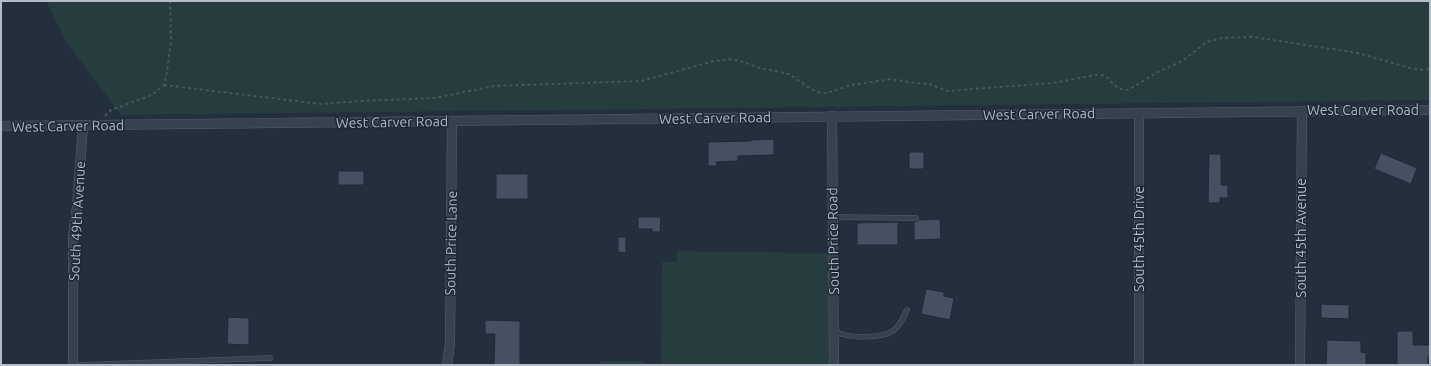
<svg xmlns="http://www.w3.org/2000/svg" width="1431" height="366" font-family="Ubuntu,sans-serif">
  <style>
    .green { fill: #263c3f }
    .building { fill: #455162; stroke: #1f2835 }
    .lines { fill: none; stroke-linecap: round; stroke-linejoin: round }
    .lane-casing { stroke: #565f6c; stroke-width: 5.5 }
    .street-casing { stroke: #565f6c; stroke-width: 10 }
    .path { stroke: #44595c; stroke-width: 2; stroke-dasharray: 3 3; stroke-linecap: butt }
    .lane { stroke: #38414e; stroke-width: 4.5 }
    .street { stroke: #38414e; stroke-width: 9 }
    .labels { text-anchor: middle; dominant-baseline: central; stroke-width: 3; stroke-linejoin: round; paint-order: stroke }
    .street-label { font-size: 14px; fill: #b4bcc9; stroke: #1d2633 }
  </style>
  <rect width="100%" height="100%" fill="#242f3e"/>
  <g class="green">
    <path d="M46,1H1430V100L121,115L67,43Z"/>
    <path d="M677,251L828,253L829,365H661L662,262H677Z"/>
    <rect x="599" y="361" width="46" height="4"/>
  </g>
  <g class="building">
    <path d="M774,139V155L738,156V161L716,162L717,166H708V142L751,141V140Z"/>
    <rect x="909" y="152" width="15" height="17"/>
    <path d="M1381,153L1417,168L1411,184L1374,169Z"/>
    <path d="M1209,154H1221V185H1228V198H1220V203H1208Z"/>
    <rect x="338" y="171" width="26" height="14"/>
    <rect x="496" y="174" width="32" height="25"/>
    <path d="M638,217H661L660,232H652V229H638Z"/>
    <path d="M940,219L941,239L914,240V222L919,220Z"/>
    <path d="M898,222V245H857V223Z"/>
    <path d="M618,237H626V253L618,252Z"/>
    <path d="M926,289L944,292V296L954,298L950,320L921,314Z"/>
    <path d="M1321,304L1349,305V319L1321,318Z"/>
    <path d="M228,317L249,318V345L227,344Z"/>
    <path d="M485,320L520,321V365H494L495,334H485Z"/>
    <path d="M1397,331H1413V345H1430V357H1428V365H1397Z"/>
    <path d="M1327,340L1361,341V352L1366,353V365H1326Z"/>
  </g>
  <g class="lines">
    <defs>
      <g id="lane">
        <path d="M832,217L916,218"/>
        <path d="M834,330C836,332 839,334 842,334C854,338 882,338 893,331C900,326 903,318 907,310"/>
        <path d="M80,365L270,358"/>
      </g>
      <g id="street">
        <path d="M1139,113V365"/>
        <path d="M832,116L834,365"/>
        <path d="M1,126L1430,110"/>
        <path d="M73,365V236L77,207L83,125"/>
        <path d="M447,365L450,344L452,121"/>
        <path d="M1300,365L1302,111"/>
      </g>
    </defs>
    <use href="#lane" class="lane-casing"/>
    <use href="#street" class="street-casing"/>
    <g class="path">
      <path d="M164,85L321,104L360,101L435,98L494,86L641,81L714,61L730,59L740,61L760,68L789,74L811,89L818,92L826,93L851,85L891,79L915,83L929,84L947,91L1053,83L1095,75H1102L1108,78L1114,85L1120,89L1128,90L1158,72L1182,61L1207,42L1222,38L1253,37L1358,53L1410,68L1423,70L1430,69"/>
      <path d="M105,116L111,110L152,95L164,85L167,72L171,40L170,1"/>
    </g>
    <use href="#lane" class="lane"/>
    <use href="#street" class="street"/>
  </g>
  <g class="labels">
    <g class="street-label">
      <text x="1363" y="110">West Carver Road</text>
      <text transform="translate(1039 114) rotate(-1)">West Carver Road</text>
      <text transform="translate(715 118) rotate(-1)">West Carver Road</text>
      <text transform="translate(392 122) rotate(-1)">West Carver Road</text>
      <text transform="translate(68 126) rotate(-1)">West Carver Road</text>
      <text transform="translate(77 221) rotate(-87)">South 49th Avenue</text>
      <text transform="translate(1301 238) rotate(-90)">South 45th Avenue</text>
      <text transform="translate(1139 239) rotate(-90)">South 45th Drive</text>
      <text transform="translate(833 241) rotate(-91)">South Price Road</text>
      <text transform="translate(451 243) rotate(-89)">South Price Lane</text>
    </g>
  </g>
  <rect width="1431" height="366" fill="none" stroke="#b4bcc9" stroke-width="4"/>
</svg>
